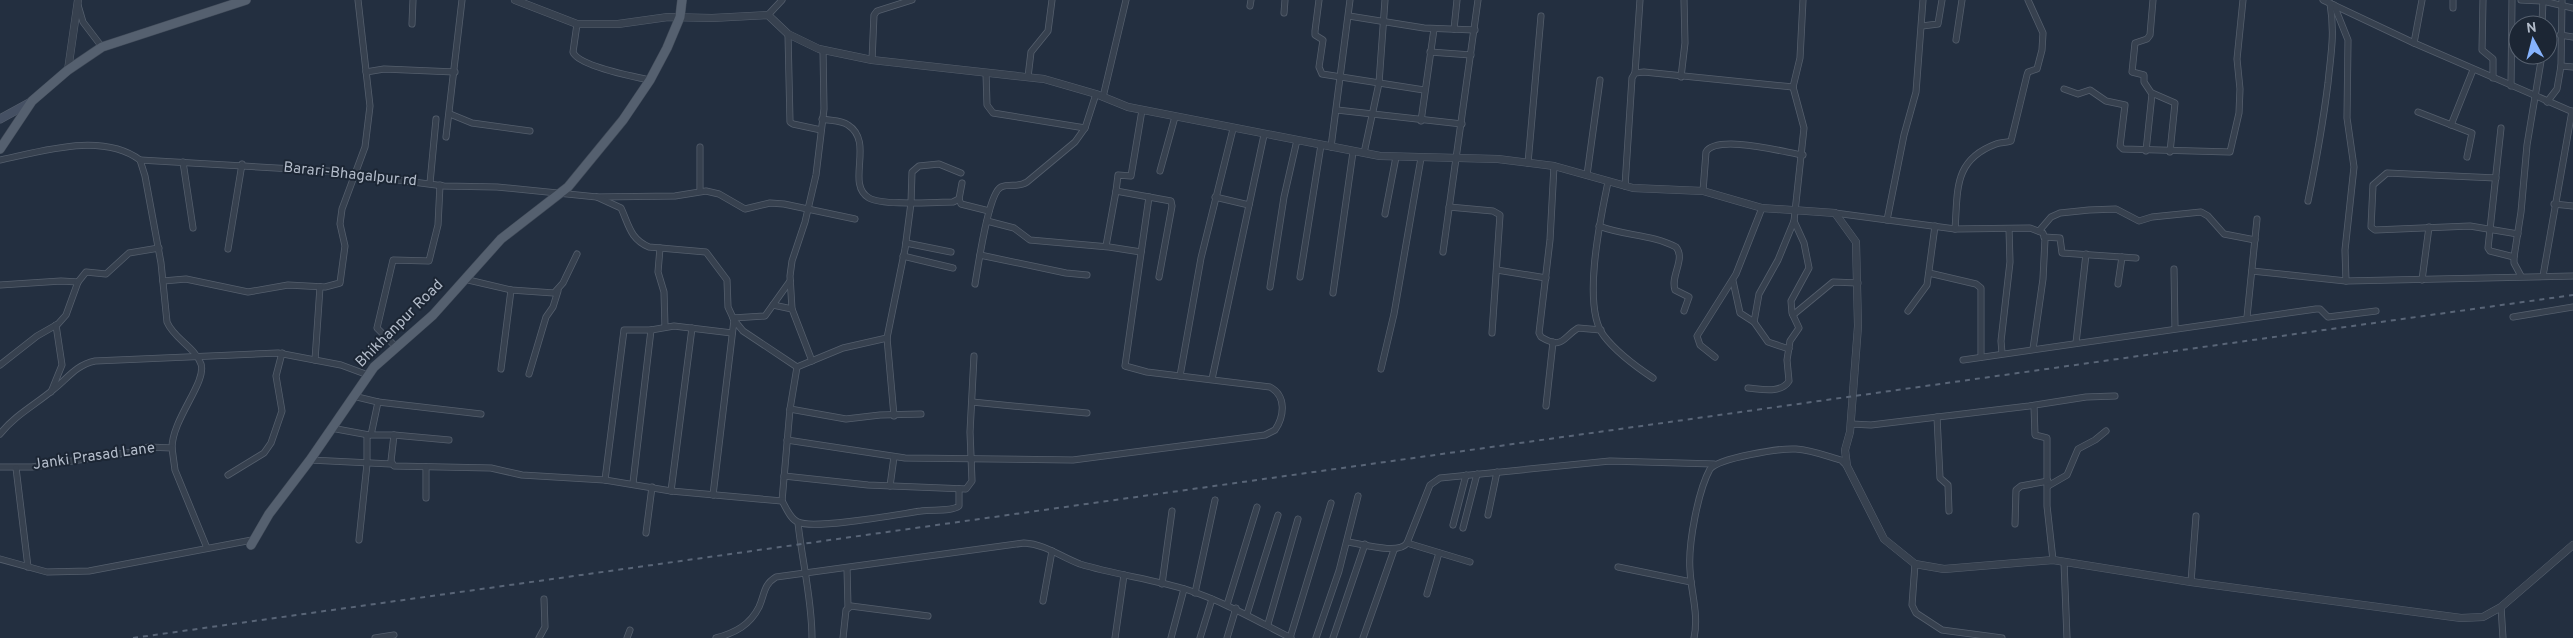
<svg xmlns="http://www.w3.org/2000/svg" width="2573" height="638" font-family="Overpass,sans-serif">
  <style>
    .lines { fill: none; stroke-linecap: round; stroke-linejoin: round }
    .minor-casing { stroke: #555f6d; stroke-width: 7 }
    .tertiary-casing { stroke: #555f6d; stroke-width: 8 }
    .secondary-casing { stroke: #555f6d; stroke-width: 9 }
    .primary-casing { stroke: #404a58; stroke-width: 10 }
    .minor { stroke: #37414f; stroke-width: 5.5 }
    .tertiary { stroke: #37414f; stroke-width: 7 }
    .secondary { stroke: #455063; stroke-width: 8 }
    .primary { stroke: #55606f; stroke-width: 9 }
    .rail { stroke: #596577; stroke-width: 2; stroke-dasharray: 5 5; stroke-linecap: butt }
    .labels { text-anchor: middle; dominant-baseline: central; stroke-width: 4; stroke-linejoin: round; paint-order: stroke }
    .street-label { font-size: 15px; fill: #b3bcca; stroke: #1c2634 }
  </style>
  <rect width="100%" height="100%" fill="#232f40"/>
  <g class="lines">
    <defs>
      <g id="minor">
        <path d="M1319,0L1315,31V35L1323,40L1319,67L1322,74L1424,90"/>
        <path d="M2323,0L2414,43"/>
        <path d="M2422,0L2414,43L2573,112"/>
        <path d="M2483,0L2482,50L2493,59V78"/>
        <path d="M2521,0L2543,1L2573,8"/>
        <path d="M78,5L83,22L102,47"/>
        <path d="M2334,5L2348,40L2347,118L2354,167L2345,250L2346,281"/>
        <path d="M1250,6L1251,0"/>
        <path d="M2453,8V0"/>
        <path d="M1284,13L1285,0"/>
        <path d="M768,15L782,0"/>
        <path d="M1349,16L1424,28L1475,30"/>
        <path d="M412,24L413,0"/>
        <path d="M577,24L573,52C578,66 635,77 650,80"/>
        <path d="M2542,25L2543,0"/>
        <path d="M1922,26L1938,24L1942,0"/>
        <path d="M1454,29L1457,0"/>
        <path d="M788,34L790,122L793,124L821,130"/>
        <path d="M2560,35L2573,37"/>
        <path d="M1956,40L1962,0"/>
        <path d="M1430,52L1471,55"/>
        <path d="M872,60L874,15L877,11L912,0"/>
        <path d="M2561,66L2573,67"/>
        <path d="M366,72L384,69L455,72"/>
        <path d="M986,73L987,105L993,113L1085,128"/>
        <path d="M1635,73L1640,0"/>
        <path d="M1028,77L1031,52L1048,31L1052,0"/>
        <path d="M1681,77L1685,43L1684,0"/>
        <path d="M2511,86L2512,0"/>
        <path d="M2064,89L2078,94L2090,90L2106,101L2125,105L2120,146L2123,149L2230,152L2239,113L2240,89L2237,59L2243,0"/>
        <path d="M2152,93L2175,103L2170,152"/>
        <path d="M1103,97L1126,0"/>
        <path d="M2547,102L2557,89L2561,66L2562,0"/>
        <path d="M1337,110L1462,124"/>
        <path d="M2418,112L2472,133L2467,157"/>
        <path d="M450,114L472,123L530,131"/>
        <path d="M822,119C831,121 841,120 848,125C875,142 845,184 869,198C884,206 934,202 953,202L959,199"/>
        <path d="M1421,121L1434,29"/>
        <path d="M2451,125L2473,70"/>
        <path d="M2501,128L2488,248L2490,251L2514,257"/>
        <path d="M446,137L462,0"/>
        <path d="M1331,147L1350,0"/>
        <path d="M2146,151L2152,94L2144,82V75L2132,72L2135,43L2147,39L2150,35L2153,0"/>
        <path d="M1364,153L1379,83L1385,0"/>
        <path d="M0,160C43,151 102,132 140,160L145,176L161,263L167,322C174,339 195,347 201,364C207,382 172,419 172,448"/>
        <path d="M140,160L328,171L444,186L497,187L597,197L675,196L706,191L719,194L745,209L770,203L784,204L855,219"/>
        <path d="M183,162L193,228"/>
        <path d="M1528,163L1541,16"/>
        <path d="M1554,166L1550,240L1539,333L1541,337C1563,350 1562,338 1578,328L1601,330"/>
        <path d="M1160,171L1175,117"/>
        <path d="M1587,175L1600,80"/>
        <path d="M2496,178L2387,173L2373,185L2371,227L2375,230L2470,226L2518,234"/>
        <path d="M1608,182C1601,216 1581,307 1604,336C1617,353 1635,366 1653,378"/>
        <path d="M430,183L436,119"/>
        <path d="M962,183L959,199L961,204L989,211"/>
        <path d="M1625,186L1632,78L1635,73L1644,72L1793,87"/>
        <path d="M700,191V147"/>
        <path d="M1116,191L1118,175L1131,176L1142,110"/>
        <path d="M1703,191L1706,152C1717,134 1783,152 1803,155"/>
        <path d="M1215,197L1249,205"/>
        <path d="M2308,201C2316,162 2323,123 2328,83C2331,52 2335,35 2330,3"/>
        <path d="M2554,204L2573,206"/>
        <path d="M1449,207L1493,211L1500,215L1492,333"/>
        <path d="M1835,213L1955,229L2030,228L2043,233L2045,239L2043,279L2033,349"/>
        <path d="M1385,214L1396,157"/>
        <path d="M1887,220L1904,135L1916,92L1923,0"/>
        <path d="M987,221L1014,228L1030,240L1109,247L1141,252"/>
        <path d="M1599,226C1624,236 1652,234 1676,247C1686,259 1670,276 1675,290L1689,297L1684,311"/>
        <path d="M1955,229C1958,190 1953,160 1996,144C2001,142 2006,143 2011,141L2027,75L2028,72L2037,69L2042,50L2043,33L2028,0"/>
        <path d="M2039,231L2051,217L2060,213L2089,210L2116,209L2139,221L2152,217L2201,212L2208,216L2224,234L2255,240"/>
        <path d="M2044,237L2060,238L2062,253L2136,258"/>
        <path d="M906,243L951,252"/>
        <path d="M1106,246L1116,191L1171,201L1172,206L1159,277"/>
        <path d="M660,248L658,272L664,292L665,327"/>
        <path d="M228,249L242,164"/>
        <path d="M1443,252L1478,0"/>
        <path d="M980,255L1066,273L1087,275"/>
        <path d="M903,256L953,268"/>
        <path d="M2174,269L2175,328"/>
        <path d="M1497,270L1546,278"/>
        <path d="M2252,271L2346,281L2573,276"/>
        <path d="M1929,273L1976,284L1981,288V357"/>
        <path d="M2521,276L2514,263V257L2521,212L2527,145L2542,55"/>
        <path d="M2543,276L2572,111"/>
        <path d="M1300,277L1321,145"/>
        <path d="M464,279L511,290L554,293L563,283L577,254"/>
        <path d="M2422,280L2429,227"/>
        <path d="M163,281L186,279L248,292L288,285L325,287L340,283L345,246L340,224L342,209L365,147L370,106L358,0"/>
        <path d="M1733,281L1740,313L1754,322L1768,342L1789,349"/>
        <path d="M975,284C978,268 988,193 1001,187C1010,183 1018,188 1027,182L1075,142L1085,128L1096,94"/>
        <path d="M2118,284L2122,257"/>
        <path d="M0,285L61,281L78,282"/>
        <path d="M1270,287L1284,197L1297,140"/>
        <path d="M1333,293L1353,152"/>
        <path d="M773,305L792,309L812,361"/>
        <path d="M792,309L790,276L792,261L805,222L816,175L824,109L823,50"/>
        <path d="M1908,311L1927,285L1935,226"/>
        <path d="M1793,315L1833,282L1858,283"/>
        <path d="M2247,317L2257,219"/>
        <path d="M2513,317L2573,307"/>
        <path d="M733,318L765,316L790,281"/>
        <path d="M1754,322L1759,294L1778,260L1794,221"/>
        <path d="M2076,343L2086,254"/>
        <path d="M396,347L377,328L393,260L429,261L438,225L440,185"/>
        <path d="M2002,353L2001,341L2010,262L2009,229"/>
        <path d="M1715,357L1700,345L1697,336L1736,274L1762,208"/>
        <path d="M315,360L320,287"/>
        <path d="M1963,360L2316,309H2320L2328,317L2376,311"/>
        <path d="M0,365L37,336L58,324L66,315L78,282L86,272L106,274L129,253L159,248"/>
        <path d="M797,367L843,348L887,338"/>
        <path d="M501,369L511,290"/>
        <path d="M1381,369L1394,314L1421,158"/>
        <path d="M529,374L546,317L553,307L558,291"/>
        <path d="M1180,376L1201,258L1233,129"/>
        <path d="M1212,379L1264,135"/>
        <path d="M1748,388C1761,389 1781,394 1789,381L1787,360L1790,341L1799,328L1792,313L1791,301L1809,268L1804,243L1794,221L1804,128L1793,87L1800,58L1803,0"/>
        <path d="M51,392L62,365L56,325"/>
        <path d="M353,396L378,402L371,435H394L391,461L394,466L491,468L522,475L605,480L671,491L782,501L790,409L797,367L743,331L734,320L728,307L727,280L706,252L649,247C630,239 629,225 621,208L597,197"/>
        <path d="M378,402L481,414"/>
        <path d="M972,402L1087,413"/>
        <path d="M1546,406L1553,342"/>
        <path d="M2034,406L2035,435L2047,438V506L2053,560"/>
        <path d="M790,409L846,419L880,415L921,414"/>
        <path d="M894,416L887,338L905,249L911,203L912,172L919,166L939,164L961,173"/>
        <path d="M1937,417L1940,478L1948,485L1949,511"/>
        <path d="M1851,424L1871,425L2029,406L2086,397L2115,396"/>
        <path d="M331,428L369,435"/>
        <path d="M0,434C15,415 35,405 54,389C68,378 76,365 95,361L278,353L341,365L368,375"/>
        <path d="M394,435L449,440"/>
        <path d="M787,440L905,458L1073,460L1265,435L1275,430C1284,417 1287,396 1270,387L1147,372L1125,366L1149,197"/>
        <path d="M310,460L391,464"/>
        <path d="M0,467H32L132,452L148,447L172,448L175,470L207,548"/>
        <path d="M426,467V498"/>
        <path d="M16,468L28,567"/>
        <path d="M228,475L264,453L271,443L282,411L276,376L282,353"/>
        <path d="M784,476L868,485L966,489L972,481L970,432L974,356"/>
        <path d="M605,480L624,330H651L674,326L732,333"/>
        <path d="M633,483L651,330"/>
        <path d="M890,486L894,457"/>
        <path d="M2048,486L2067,475L2078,449L2095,440L2106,431"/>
        <path d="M671,491L692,328"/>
        <path d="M713,495L734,320"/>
        <path d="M782,501C786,507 790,519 798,522C814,530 900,514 921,511C932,509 951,512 959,506V489"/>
        <path d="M1488,515L1497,472"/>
        <path d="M798,523C802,561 812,599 812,638"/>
        <path d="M2015,524L2016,490L2021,486L2048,481"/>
        <path d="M1453,525L1466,475"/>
        <path d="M1463,528L1477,474"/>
        <path d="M646,533L652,487"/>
        <path d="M359,540L367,464V435"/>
        <path d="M1348,542C1362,544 1399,555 1407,543L1430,485L1440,478L1610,461L1714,464"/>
        <path d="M1407,543L1470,562"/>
        <path d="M0,559L47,572L89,571L252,540"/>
        <path d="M2064,562L2067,638"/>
        <path d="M1915,564L1912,605L1916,613L1942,630L2002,638"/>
        <path d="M1618,567L1691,582"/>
        <path d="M847,568L848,607"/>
        <path d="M2191,582L2196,516"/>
        <path d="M1162,584L1172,511"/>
        <path d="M1195,593L1215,500"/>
        <path d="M1427,594L1439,553"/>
        <path d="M1043,601L1052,551"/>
        <path d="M1227,605L1257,507"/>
        <path d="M2501,607L2503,638"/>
        <path d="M1247,614L1278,515"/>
        <path d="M1268,624L1298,519"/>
        <path d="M375,638L394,635"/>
        <path d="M539,638L545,627L544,599"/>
        <path d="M627,638L630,630"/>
        <path d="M716,638C735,633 750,625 759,607C765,594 763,585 776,577L1024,543C1045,544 1061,557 1080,564C1116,575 1153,579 1188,590C1225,602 1257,621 1291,638"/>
        <path d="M843,638L846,610L851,606L928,616"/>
        <path d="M1115,638L1124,575"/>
        <path d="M1171,638L1184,589"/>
        <path d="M1200,638L1212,599"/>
        <path d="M1227,638L1236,608"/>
        <path d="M1290,638L1331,503"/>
        <path d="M1316,638L1339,571L1358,496"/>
        <path d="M1333,638L1365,544"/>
        <path d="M1363,638L1394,550"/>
        <path d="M1694,638C1699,614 1691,593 1690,570C1688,544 1698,491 1710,469C1719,458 1780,448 1796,449C1811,450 1827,456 1841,460L1847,466"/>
      </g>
      <g id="tertiary">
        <path d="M515,0L577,24H618L668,17L712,18L768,15L788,34L819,49L872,60L1044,79L1096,94L1128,107L1380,156L1498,159L1554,166L1633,188L1703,191L1762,208L1835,213L1856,242L1858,326L1850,432L1845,450L1847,466L1884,539L1915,564L1944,569L2053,560L2191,582L2461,618L2483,617L2501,607L2573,545"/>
        <path d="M68,70L78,0"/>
      </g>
      <path id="secondary" d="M0,119L31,102"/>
      <g id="primary">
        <path d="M0,149L32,101L68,70L102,47L246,0"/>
        <path d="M251,545L269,514L310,460L374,367L433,315L501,239L568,187L623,120L650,80L667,48L680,17L682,0"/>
      </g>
    </defs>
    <use href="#minor" class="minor-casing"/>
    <use href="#tertiary" class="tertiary-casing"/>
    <use href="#secondary" class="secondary-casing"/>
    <use href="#primary" class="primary-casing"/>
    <use href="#minor" class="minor"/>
    <use href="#tertiary" class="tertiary"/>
    <use href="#secondary" class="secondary"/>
    <use href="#primary" class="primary"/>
    <path class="rail" d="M133,638L2573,295"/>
  </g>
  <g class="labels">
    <g class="street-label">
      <text transform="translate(350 175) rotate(6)">Barari-Bhagalpur rd</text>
      <text transform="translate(400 324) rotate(-45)">Bhikhanpur Road</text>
      <text transform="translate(94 457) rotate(-8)">Janki Prasad Lane</text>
    </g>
  </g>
  <g transform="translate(2533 40) rotate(353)"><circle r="24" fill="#1c2634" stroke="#586270"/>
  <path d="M0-4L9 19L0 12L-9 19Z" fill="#86b3fd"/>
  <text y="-8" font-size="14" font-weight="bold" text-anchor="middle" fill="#b3bcca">N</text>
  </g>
</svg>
